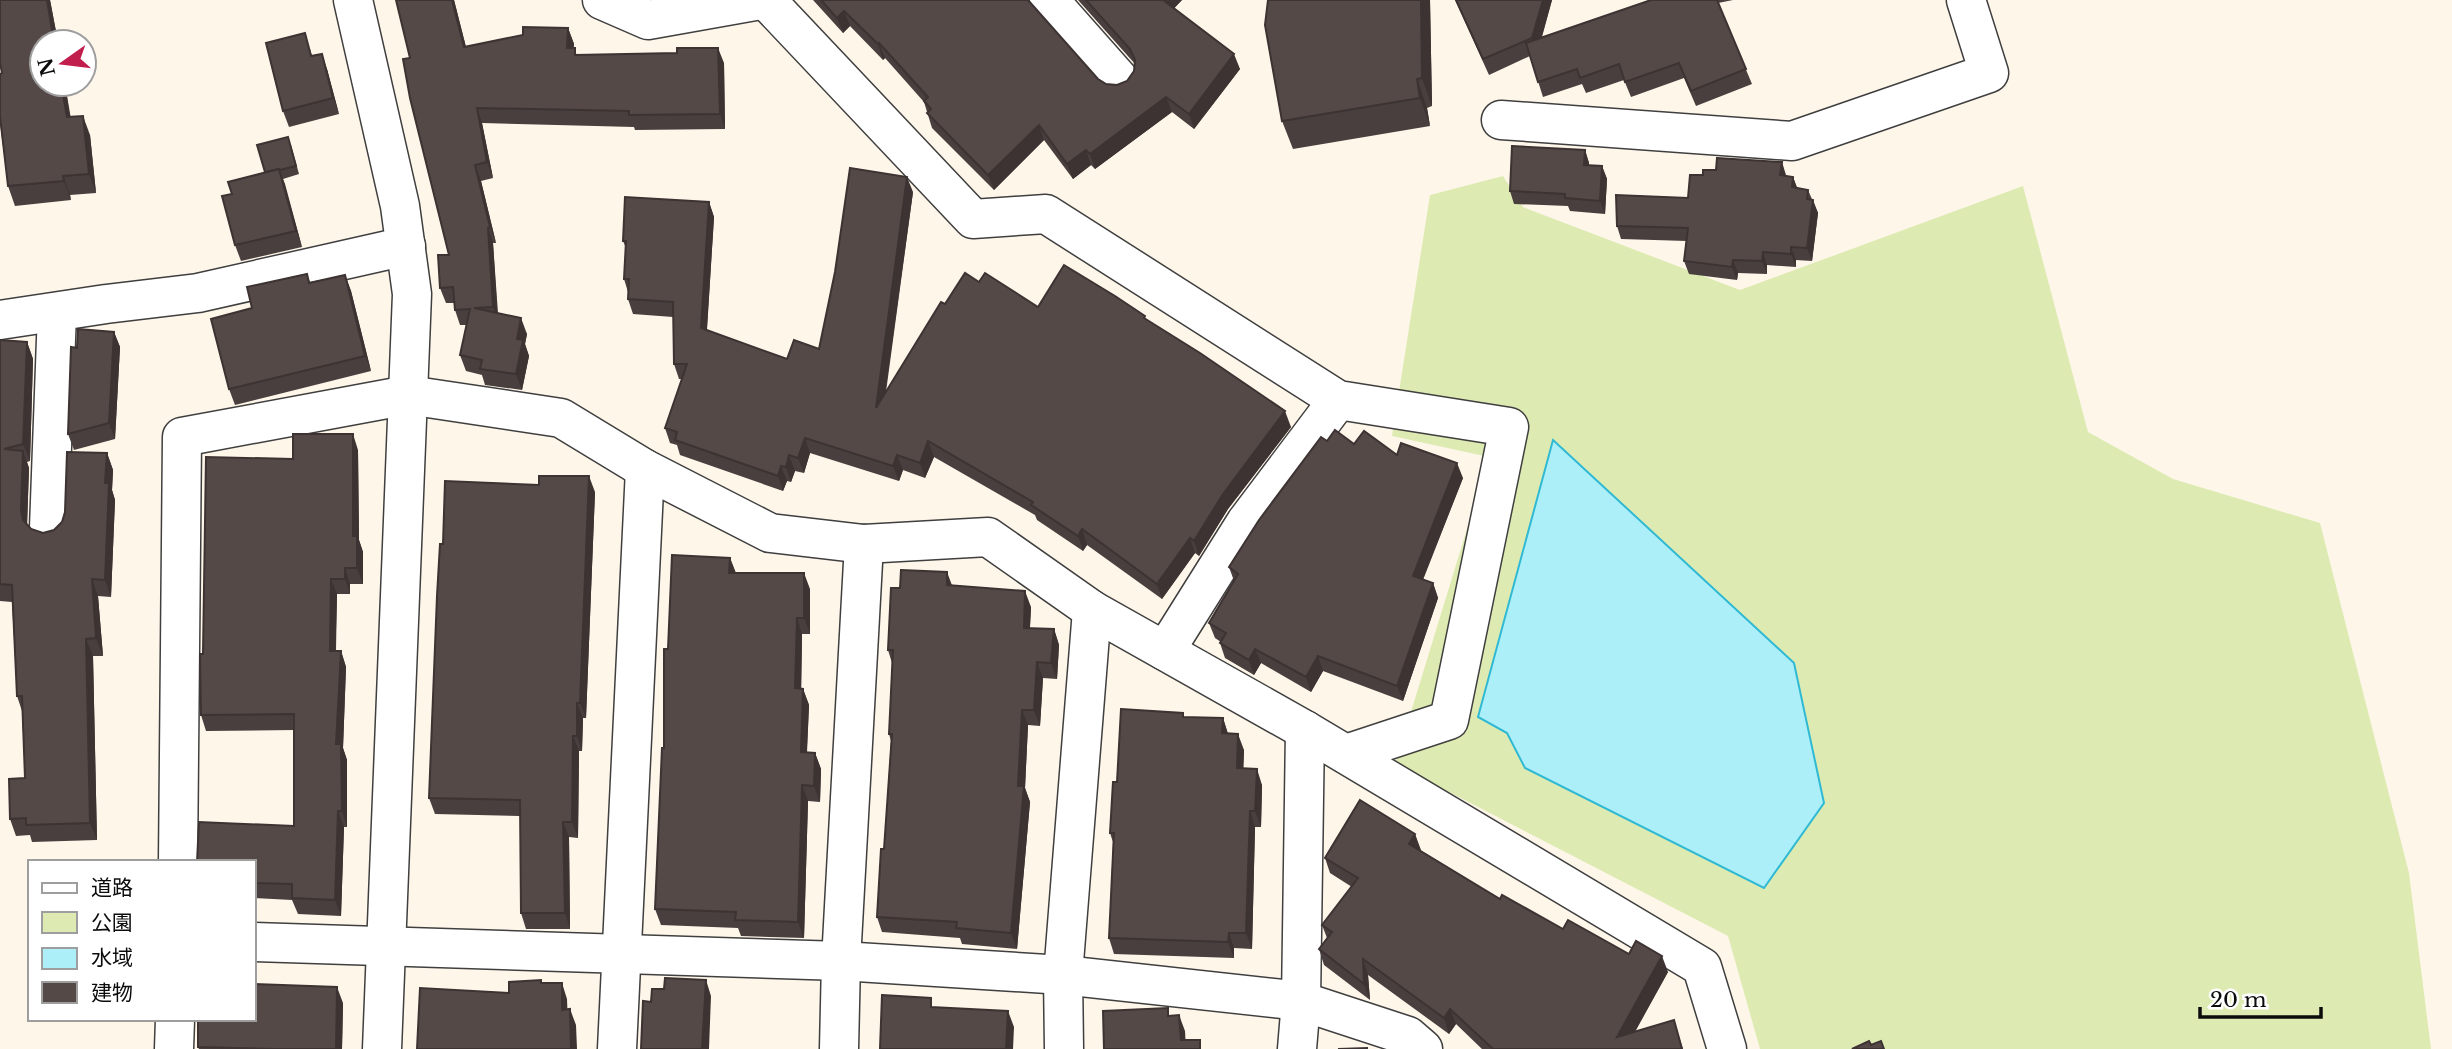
<svg xmlns="http://www.w3.org/2000/svg" width="2452" height="1049" font-family="'Libre Baskerville','Noto Sans JP',serif">
  <style>
    .green { fill: #ddebb3 }
    .water { fill: #aceff9; stroke: #30b9d3; stroke-width: 2 }
    .lines { fill: none; stroke-linecap: round; stroke-linejoin: round }
    .minor-casing { stroke: #3f3f3f; stroke-width: 41 }
    .minor { stroke: #fff; stroke-width: 38 }
    .wall { fill: #493f3e }
    .shaded-wall { fill: #3c3332 }
    .building { fill: #554948; stroke: #3c3332; stroke-width: 2 }
  </style>
  <rect width="100%" height="100%" fill="#fff6ea"/>
  <path class="green" d="M1503,176L1523,207L1740,290L2023,186L2088,432L2173,479L2320,523L2409,873L2431,1049H1760L1728,936L1395,764L1489,457L1392,436L1430,195Z"/>
  <path class="water" d="M1553,440L1794,663L1824,803L1764,888L1525,768L1507,733L1478,717Z"/>
  <g class="lines">
    <defs>
      <g id="minor">
        <path d="M353,0L400,206L412,294L382,1049"/>
        <path d="M602,0L648,20L761,0"/>
        <path d="M766,0L973,219L1046,214L1338,400L1509,427L1449,720L1346,754"/>
        <path d="M1049,0L1119,79"/>
        <path d="M1501,120L1792,141L1989,73L1966,0"/>
        <path d="M0,320L106,304L198,293L406,246"/>
        <path d="M49,528L57,312"/>
        <path d="M1165,651L1246,522L1338,400"/>
        <path d="M178,862L182,437L408,395L561,418L645,469L770,533L864,544L988,537L1092,610L1305,730L1702,967L1727,1049"/>
        <path d="M254,942L841,961L1063,975L1301,1001L1408,1036L1423,1049"/>
        <path d="M174,1049L175,1019"/>
        <path d="M617,1049L645,469"/>
        <path d="M839,1049L841,961L864,544"/>
        <path d="M1064,1049L1063,975L1092,610"/>
        <path d="M1297,1049L1301,1001L1305,730"/>
      </g>
    </defs>
    <use href="#minor" class="minor-casing"/>
    <use href="#minor" class="minor"/>
  </g>
  <g class="wall">
    <path d="M0,0H50L58,42H42V84H65L70,117L90,135L96,193L70,195L71,200L15,206L8,186L0,123V74L2,73Z"/>
    <path d="M396,0H454L466,47L568,28L574,44L573,48L577,55L724,63L725,129L635,130L634,127L482,123L493,178L481,181L496,243H493L498,313L527,334L525,344L529,356L522,390L485,385L482,375L466,371L460,355L466,325H460L455,310L454,303H446L440,288L449,255L410,58Z"/>
    <path d="M813,0H1028L1098,79L1106,84L1117,85L1127,81L1134,71L1135,64L1078,0H1182L1174,8L1240,69L1194,129L1172,112L1095,169L1091,165L1073,179L1044,140L994,190L932,128L924,102L885,58L883,60L850,26L843,33Z"/>
    <path d="M1268,0H1430L1432,106L1427,108L1430,126L1293,149L1282,121Z"/>
    <path d="M1455,0H1552L1542,37L1651,0H1733L1718,3L1752,84L1696,106L1684,78L1631,97L1624,80L1586,93L1582,84L1543,97L1530,56L1489,75Z"/>
    <path d="M310,49L312,56L327,69L339,114L289,127L283,111Z"/>
    <path d="M291,145L299,174L283,179L302,247L241,261L235,245L232,194L265,173Z"/>
    <path d="M1585,150L1589,163V166H1602L1607,179L1605,214L1570,211L1568,206L1514,204L1510,191Z"/>
    <path d="M1786,175V176L1793,177L1797,188L1808,190L1818,213L1812,261L1796,260V267L1767,265V274L1738,273L1737,280L1689,274L1684,261L1687,241L1621,239L1617,226L1688,198Z"/>
    <path d="M913,192L886,392L945,304L979,282L1038,307L1146,319L1291,427L1228,509L1199,556L1195,553L1162,599L1087,545L1083,551L1037,520L1035,515L934,457L925,478L903,470L899,481L810,453L804,473L795,471L791,482L787,481L783,491L680,455L677,445L670,443L665,428L682,379H679L674,364L673,317L633,314L628,299V292L624,279L626,248L623,241L709,202L714,217L707,330L787,359L819,349Z"/>
    <path d="M307,274L310,282L345,275L351,291L371,371L235,405L229,389L252,308Z"/>
    <path d="M114,332L120,347L115,439L74,450L68,434L77,348Z"/>
    <path d="M0,340L27,342L33,359L30,461L27,462L29,468L27,525L31,529L43,533L54,530L62,522L107,453L113,470L112,490L115,500L111,597L98,596L103,656H93L97,840L32,842L30,835L16,836L10,819L25,778L22,711L17,696L12,602L0,601Z"/>
    <path d="M1327,441L1354,444L1397,455L1463,478L1423,580L1433,583L1438,598L1403,701L1323,671L1311,692L1261,663L1254,675L1225,658L1220,643L1221,642L1215,638L1209,623L1234,581L1229,567Z"/>
    <path d="M358,450L359,540L363,552V584H350V594H337L336,651H341L346,667L343,748L347,760V827H344L341,916L298,914L292,900L254,898V862L294,826V730L206,731L201,715L203,654L293,459Z"/>
    <path d="M539,485L595,492L586,718H583L582,751H579L578,838L569,837L570,929H526L521,913L520,816L435,814L429,798L443,544Z"/>
    <path d="M730,558L736,573L810,589V634H802L801,689H803L809,705L807,753H815L821,769L820,802L808,801L804,938L741,936L738,928L661,925L655,909L668,649Z"/>
    <path d="M952,586L1031,607L1030,628L1054,629L1059,645L1057,679L1043,678L1040,726L1028,725L1025,788L1030,802L1017,949L962,944L960,938L882,932L877,917L884,849L891,741L889,734L892,663L888,650L900,588Z"/>
    <path d="M1184,717L1223,718L1228,734L1244,750L1243,768L1262,785L1261,827H1255L1252,949L1234,948V958L1114,954L1109,938L1113,842L1110,833L1117,782Z"/>
    <path d="M1415,834L1420,850L1500,899L1563,929L1629,954L1668,972L1635,1032L1674,1020L1683,1049H1482L1456,1024L1449,1034L1368,975L1370,1000L1324,965L1319,949L1327,938L1322,925L1352,887L1330,873L1325,858Z"/>
    <path d="M343,1003L342,1049H199L198,1047Z"/>
  </g>
  <g class="shaded-wall">
    <path d="M47,0H50L51,5L58,42H54Z"/>
    <path d="M452,0H454L470,63L464,47Z"/>
    <path d="M1162,0H1182L1168,15Z"/>
    <path d="M1421,0H1430L1432,106L1422,78Z"/>
    <path d="M1543,0H1552L1537,53L1532,38Z"/>
    <path d="M844,11L850,26L843,33L837,18Z"/>
    <path d="M568,28L574,44L573,64L567,48Z"/>
    <path d="M879,43L885,58L883,60L878,44Z"/>
    <path d="M718,48L724,63L725,129L720,114Z"/>
    <path d="M322,54L327,69L339,114L333,98Z"/>
    <path d="M1234,54L1240,69L1194,129L1189,114Z"/>
    <path d="M1417,79L1427,108L1430,126L1420,98Z"/>
    <path d="M61,84H65L74,137L67,117Z"/>
    <path d="M1166,97L1172,112L1095,169L1090,154Z"/>
    <path d="M477,108L482,123L493,178L487,162Z"/>
    <path d="M83,116L90,135L96,193L89,174Z"/>
    <path d="M1039,125L1044,140L994,190L988,175Z"/>
    <path d="M1086,150L1091,165L1073,179L1067,164Z"/>
    <path d="M1585,150L1589,163L1588,178L1584,165Z"/>
    <path d="M1782,162L1786,175L1784,188L1780,175Z"/>
    <path d="M475,165L481,181L496,243L490,227Z"/>
    <path d="M1602,166L1607,179L1605,214L1600,201Z"/>
    <path d="M279,169L285,184L302,247L296,231Z"/>
    <path d="M63,176L70,195L71,200L64,181Z"/>
    <path d="M907,177L913,192L881,423L876,408Z"/>
    <path d="M1793,177L1798,190L1792,187Z"/>
    <path d="M1813,200L1818,213L1812,261L1807,248Z"/>
    <path d="M709,202L714,217L706,343L701,328Z"/>
    <path d="M488,228L493,243L498,323L493,307Z"/>
    <path d="M1791,247L1796,260V267L1791,254Z"/>
    <path d="M1763,252L1767,265V274L1762,261Z"/>
    <path d="M1733,260L1738,273L1737,280L1732,267Z"/>
    <path d="M345,275L351,291L371,371L365,356Z"/>
    <path d="M521,318L527,334L525,344L529,356L522,390L516,374L517,339Z"/>
    <path d="M114,332L120,347L115,439L109,423Z"/>
    <path d="M27,342L33,359L30,461L23,444Z"/>
    <path d="M1285,411L1291,427L1228,509L1199,556L1194,541L1223,494Z"/>
    <path d="M353,434L358,450L359,540L363,552V584L357,568L353,536Z"/>
    <path d="M805,438L810,453L804,473L798,458Z"/>
    <path d="M928,441L934,457L925,478L920,463Z"/>
    <path d="M23,451L29,468L27,527L23,520L21,510Z"/>
    <path d="M107,453L113,470L112,490L115,500L111,597L105,580V483Z"/>
    <path d="M789,455L795,471L791,482L786,467Z"/>
    <path d="M897,455L903,470L899,481L893,466Z"/>
    <path d="M1457,463L1463,478L1418,591L1413,576Z"/>
    <path d="M781,466L787,481L783,491L778,476Z"/>
    <path d="M589,476L595,492L586,718L580,703Z"/>
    <path d="M1082,529L1087,545L1083,551L1078,536Z"/>
    <path d="M1190,538L1195,553L1162,599L1157,584Z"/>
    <path d="M730,558L736,574L729,573Z"/>
    <path d="M345,568L350,584V594L345,579Z"/>
    <path d="M947,572L953,588L947,585Z"/>
    <path d="M804,573L810,589V634L804,618Z"/>
    <path d="M92,579L98,596L103,656L96,638Z"/>
    <path d="M331,579L337,594L335,666L330,651Z"/>
    <path d="M1433,583L1438,598L1403,701L1397,686Z"/>
    <path d="M1025,591L1031,607L1029,643L1024,628Z"/>
    <path d="M797,618L802,634L801,704L795,688Z"/>
    <path d="M1054,629L1059,645L1057,679L1051,663Z"/>
    <path d="M86,639L93,656L97,840L90,823Z"/>
    <path d="M1255,649L1261,663L1254,675L1249,660Z"/>
    <path d="M341,651L346,667L343,748L347,760V827L342,811L336,744Z"/>
    <path d="M1318,656L1323,671L1311,692L1306,677Z"/>
    <path d="M1037,662L1043,678L1040,726L1034,710Z"/>
    <path d="M803,689L809,705L806,768L801,752Z"/>
    <path d="M577,703L583,718L582,751L577,736Z"/>
    <path d="M1022,710L1028,725L1025,788L1030,802L1017,949L1011,933Z"/>
    <path d="M1223,718L1228,734L1222,733Z"/>
    <path d="M1238,734L1244,750L1243,784L1237,768Z"/>
    <path d="M573,736L579,751L578,838L572,822Z"/>
    <path d="M815,753L821,769L820,802L814,786Z"/>
    <path d="M1257,769L1262,785L1261,827L1255,811Z"/>
    <path d="M802,785L808,801L804,938L798,922Z"/>
    <path d="M338,811L344,827L341,916L335,900Z"/>
    <path d="M1250,811L1255,827L1252,949L1246,933Z"/>
    <path d="M563,822L569,837L570,929L565,913Z"/>
    <path d="M1415,834L1421,850L1415,859L1409,844Z"/>
    <path d="M1229,933L1234,948V958L1228,942Z"/>
    <path d="M1662,956L1668,972L1625,1049L1617,1037Z"/>
    <path d="M1363,959L1368,975L1370,1000L1364,984Z"/>
    <path d="M706,980L711,996L709,1049H702Z"/>
    <path d="M562,983L567,999L568,1026L562,1010Z"/>
    <path d="M337,987L343,1003L342,1049H336Z"/>
    <path d="M570,1009L576,1025L577,1049H571Z"/>
    <path d="M1450,1009L1456,1024L1449,1034L1444,1018Z"/>
    <path d="M1008,1011L1014,1027L1013,1049H1006Z"/>
    <path d="M1179,1015L1185,1031L1186,1049L1181,1040Z"/>
  </g>
  <g class="building">
    <path d="M0,0H47L54,42H42V84H61L67,117L83,116L89,174L63,176L64,181L8,186L0,116V74L2,73L0,63Z"/>
    <path d="M396,0H452L464,47L523,35V27L568,28L567,48H575V55L677,53V48H718L720,114L629,115V111L477,108L487,162L475,165L490,227L488,228L493,307L474,308L521,318L517,339L523,340L516,374L480,369L482,360L460,355L470,309L455,310L453,287L440,288L438,255H449L410,98L403,59L410,58Z"/>
    <path d="M821,0H1028L1098,79L1106,84L1117,85L1127,81L1134,71L1135,60L1130,49L1086,0H1163L1234,54L1189,114L1166,97L1090,154L1086,150L1067,164L1039,125L988,175L927,113L931,109L924,101L928,97L879,43L878,44L844,11L837,18Z"/>
    <path d="M1268,0H1421L1422,78L1417,79L1420,98L1282,121L1265,25Z"/>
    <path d="M1456,0H1543L1532,38L1483,59Z"/>
    <path d="M1651,0H1717L1746,69L1691,91L1679,63L1625,82L1619,64L1580,78L1577,69L1538,82L1526,43Z"/>
    <path d="M305,33L311,56L322,54L333,98L283,111L266,43Z"/>
    <path d="M288,137L296,166L280,170L279,169L265,172L257,145Z"/>
    <path d="M1512,146L1585,150L1584,165L1602,166L1600,201L1565,198V194L1510,191Z"/>
    <path d="M1717,158L1782,162L1780,175L1793,177L1792,187L1808,190L1807,199L1813,200L1807,248L1791,247V254L1763,252L1762,261L1733,260L1732,267L1684,261L1688,228L1617,226L1616,195L1688,198L1690,175H1703V170H1716Z"/>
    <path d="M850,168L907,177L876,408L941,302L945,304L965,273L979,282L985,273L1038,307L1064,265L1115,296L1145,316L1144,318L1200,353L1285,411L1223,494L1194,541L1190,538L1157,584L1082,529L1078,536L1031,505L1033,502L928,441L920,463L897,455L893,466L805,438L798,458L789,455L786,467L781,466L778,476L675,440L677,432L665,428L687,364H674L673,302L628,299L629,279H624L626,241H623L625,197L709,202L701,328L787,359L794,340L819,349L835,272Z"/>
    <path d="M279,169L296,231L235,245L222,196L232,194L228,182Z"/>
    <path d="M307,274L309,283L345,275L365,356L229,389L211,319L252,308L247,287Z"/>
    <path d="M78,329L114,332L109,423L68,434L71,347L77,348Z"/>
    <path d="M0,340L27,342L23,444L4,449L23,451L21,510L23,520L31,529L43,533L54,530L62,522L65,512L67,452L107,453L105,483H109L105,580L92,579L96,638L86,639L90,823L26,825V818L10,819L9,779L25,778L22,696H17L12,585L0,584Z"/>
    <path d="M1335,430L1354,444L1364,431L1397,455L1401,443L1457,463L1413,576L1433,583L1397,686L1318,656L1306,677L1255,649L1249,660L1220,643L1226,633L1209,623L1238,574L1229,567L1259,520L1321,437L1327,441Z"/>
    <path d="M293,434H353V536H357V568H345V579H331L330,651H341L336,744H341L342,811H338L335,900L292,898V884L254,883V862H197L199,822L294,826V714L201,715L200,654H203L206,457L293,459Z"/>
    <path d="M539,476H589L580,703H577V736H573L572,822H563L565,913H521L520,800L429,798L437,596L440,544H443L445,481L539,485Z"/>
    <path d="M672,555L730,558L729,573H804V618H797L795,688L803,689L801,752L815,753L814,786L802,785L798,922L735,920L736,912L655,909L662,748H664V649H668Z"/>
    <path d="M901,570L947,572V585L1025,591L1024,628L1054,629L1051,663L1037,662L1034,710H1022L1018,786H1024L1011,933L956,928L957,922L877,917L881,849H884L892,734H889L893,650H888L891,588H900Z"/>
    <path d="M1121,709L1183,713V717L1223,718L1222,733L1238,734L1237,768L1257,769L1255,811H1250L1246,933H1229L1228,942L1109,938L1114,833H1110L1113,782H1117Z"/>
    <path d="M1360,800L1415,834L1409,844L1500,899L1502,895L1563,929L1568,920L1629,954L1636,941L1662,956L1617,1037L1674,1020L1682,1049H1493L1450,1009L1444,1018L1363,959L1364,984L1319,949L1332,932L1322,925L1358,878L1325,858Z"/>
    <path d="M665,978L706,980L702,1049H641L643,1001L651,1002L652,989H664Z"/>
    <path d="M541,980V983H562V1010L570,1009L571,1049H417L420,988L509,993V982Z"/>
    <path d="M254,984L337,987L336,1049H278L198,1047V1019H254Z"/>
    <path d="M882,995L931,998V1007L1008,1011L1006,1049H880Z"/>
    <path d="M1168,1008V1016L1179,1015L1181,1040H1200V1049H1104L1103,1011Z"/>
    <path d="M1869,1041L1871,1045L1881,1041L1884,1049H1852Z"/>
    <path d="M1367,1048V1049H1338Z"/>
  </g>
  <rect x="28" y="860" width="228" height="161" fill="#ffffff" stroke="#9e9e9e" stroke-width="2"/>
  <rect x="42" y="883" width="35" height="10" fill="#ffffff" stroke="#9e9e9e" stroke-width="2"/>
  <text x="91" y="895" font-size="21" fill="#0c0c0c">道路</text>
  <rect x="42" y="912" width="35" height="21" fill="#ddebb3" stroke="#9e9e9e" stroke-width="2"/>
  <text x="91" y="930" font-size="21" fill="#0c0c0c">公園</text>
  <rect x="42" y="948" width="35" height="21" fill="#aceff9" stroke="#9e9e9e" stroke-width="2"/>
  <text x="91" y="965" font-size="21" fill="#0c0c0c">水域</text>
  <rect x="42" y="982" width="35" height="21" fill="#554948" stroke="#9e9e9e" stroke-width="2"/>
  <text x="91" y="1000" font-size="21" fill="#0c0c0c">建物</text>
  <g transform="translate(63 63) rotate(256)"><circle r="33" fill="#ffffff" stroke="#9e9e9e" stroke-width="2"/>
  <path d="M0-5L12 26L0 18L-12 26Z" fill="#c21e4d"/>
  <text y="-10" font-size="19" font-weight="bold" text-anchor="middle" fill="#0c0c0c">N</text>
  </g>
  <path d="M2200 1007v10h121v-10" fill="none" stroke="#0c0c0c" stroke-width="3.5"/>
  <text x="2210" y="1007" font-size="21" fill="#0c0c0c" stroke="#ffffff" stroke-width="5" paint-order="stroke">20 m</text>
</svg>
